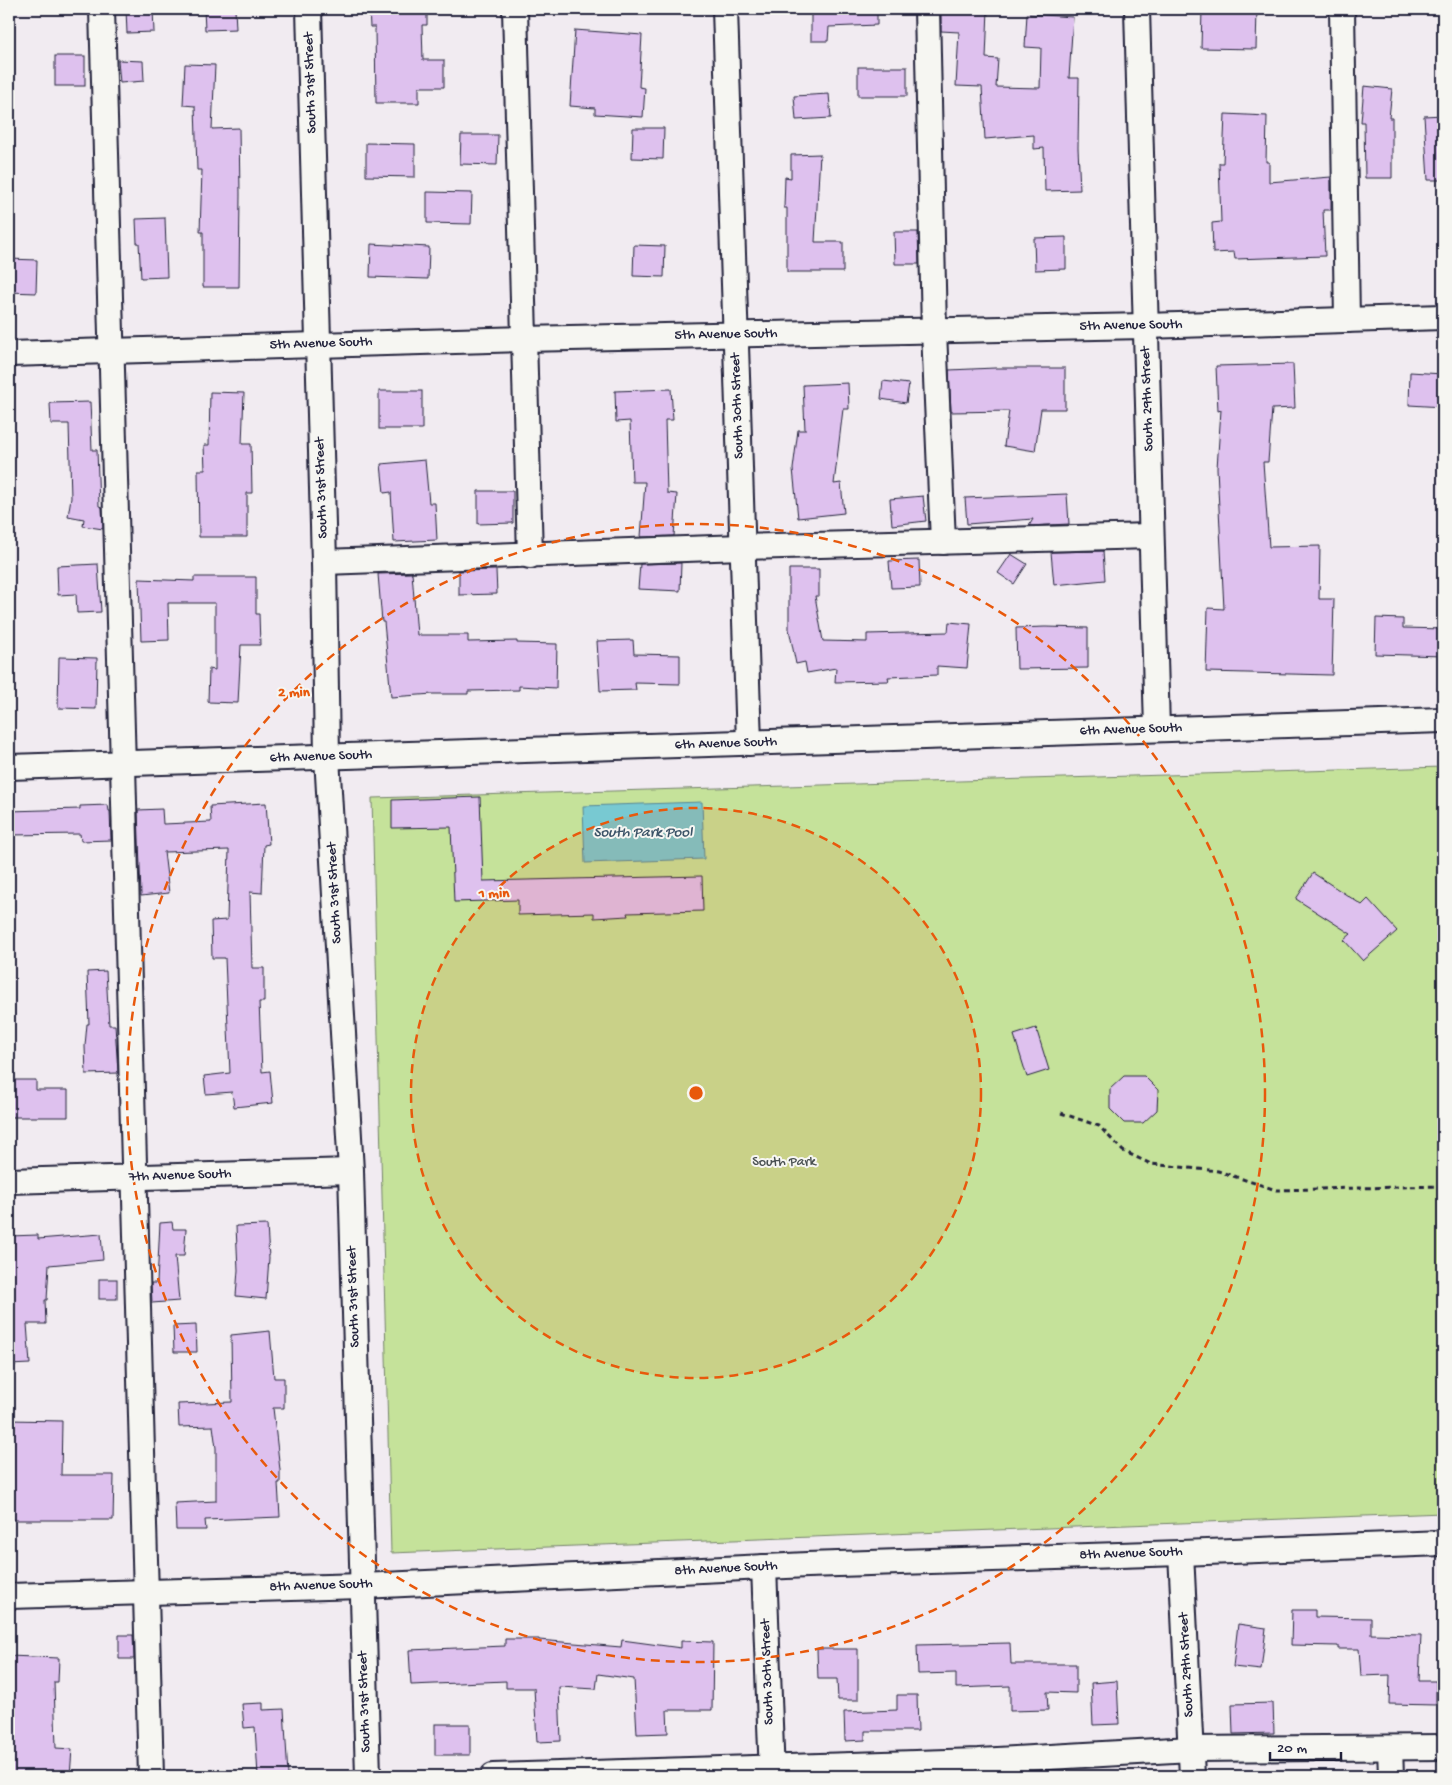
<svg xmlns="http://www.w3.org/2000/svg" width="1452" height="1785" font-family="'Gochi Hand',sans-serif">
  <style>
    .green { fill: #c5e29a; stroke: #74826a }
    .water { fill: #78c9d2; stroke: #568696 }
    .building { fill: #dec1ee; stroke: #22223b }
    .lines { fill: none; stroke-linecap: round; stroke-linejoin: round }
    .minor-casing { stroke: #22223b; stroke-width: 28 }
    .path { stroke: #22223b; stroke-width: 3; stroke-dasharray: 5 4; stroke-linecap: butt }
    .minor { stroke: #f6f6f2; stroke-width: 24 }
    .ring { fill: none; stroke: #e8590c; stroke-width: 2.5; stroke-dasharray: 9 6 }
    .labels { text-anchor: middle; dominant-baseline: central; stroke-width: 4; stroke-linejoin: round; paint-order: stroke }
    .street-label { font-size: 14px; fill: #22223b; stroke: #f6f6f2 }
    .park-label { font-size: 14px; fill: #4b5253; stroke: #f6f6f2 }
    .water-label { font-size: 15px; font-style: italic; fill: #3c5468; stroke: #f6f6f2 }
    .centre { fill: #e8590c; stroke: #f6f6f2; stroke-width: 2.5 }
    .ring-label { font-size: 15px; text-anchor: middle; font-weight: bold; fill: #e8590c; stroke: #f6f6f2; stroke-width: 4; stroke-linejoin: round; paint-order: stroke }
  </style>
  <rect width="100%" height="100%" fill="#f1ebf1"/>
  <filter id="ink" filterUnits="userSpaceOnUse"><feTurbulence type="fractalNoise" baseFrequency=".02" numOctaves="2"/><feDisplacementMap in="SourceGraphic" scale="10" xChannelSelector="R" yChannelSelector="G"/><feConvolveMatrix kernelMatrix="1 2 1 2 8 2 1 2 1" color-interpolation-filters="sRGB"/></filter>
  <g filter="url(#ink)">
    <path class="green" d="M1443,767V1513L391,1553L372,798Z"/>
    <path class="water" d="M702,802L704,859L585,863L583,806Z"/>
    <g class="building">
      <path d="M126,9H153L154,32L127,33Z"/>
      <path d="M204,9H235L236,29L205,30Z"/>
      <path d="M369,9H427V25H422L423,60H444V87H419V103H376L375,27H370Z"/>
      <path d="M811,9H877V25L829,27L828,41H811Z"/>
      <path d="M941,9H988L986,58L998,59L996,87L1040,88L1041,48L1025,47L1027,14L1073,17L1069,78H1079L1078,148L1080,190L1045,191L1044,148L1034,149V135L985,139L982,87L956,86L959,32L941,31Z"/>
      <path d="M1202,9H1257L1256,49L1201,48Z"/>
      <path d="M575,30L642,35L639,87L645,88L643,117L595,114V108L570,106Z"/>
      <rect x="55" y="56" width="30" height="30"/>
      <path d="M118,60L143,61L144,81L120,83Z"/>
      <path d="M185,64L215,65L212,129L239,128L240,194L239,287H203V232H200L202,170H197L195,106L183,105Z"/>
      <rect x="858" y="67" width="49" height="29"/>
      <path d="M1364,86L1392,89L1389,118H1392V178H1365L1364,122H1361Z"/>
      <path d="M829,94L831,118L796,120L794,96Z"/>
      <path d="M1225,114L1267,116L1266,162H1269V182L1331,177V210H1323L1325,256L1235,259L1234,252L1213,253L1212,223L1221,222L1219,163H1223Z"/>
      <path d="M1443,115V180H1428L1424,116Z"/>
      <path d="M633,128H664L663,159L632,158Z"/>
      <path d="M461,135H498L497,165L460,164Z"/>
      <path d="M366,143L415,144V177L366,176Z"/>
      <path d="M820,154L815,242H843V272H787V208H784L785,177L791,178V155Z"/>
      <path d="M427,192L472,193L471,224L427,223Z"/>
      <path d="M165,218L167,277L141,278L139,243H137L136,219Z"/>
      <path d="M894,232H918L919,264H895Z"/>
      <path d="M1066,237V269L1035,270L1034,238Z"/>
      <path d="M371,244L429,247L428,279L370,277Z"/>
      <path d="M634,245L665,246L664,277L633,276Z"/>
      <path d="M9,259L37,260L36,293L9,292Z"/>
      <path d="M1293,364L1295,408L1272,409L1268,462H1263L1269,547L1320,546L1319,599H1334L1332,675L1206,672L1208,608L1224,609L1217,468L1221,410L1218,411L1216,366Z"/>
      <path d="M995,368H1065V409H1041L1035,451L1004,446L1009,411L951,412L949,370Z"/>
      <path d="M1410,372L1443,374V407L1409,405Z"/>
      <path d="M883,381L909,384L906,403L881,399Z"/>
      <path d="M848,383L849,409H843L834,484L841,483L844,513L798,518L793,469L798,430H805L803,385Z"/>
      <path d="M671,389L673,420H665L667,493L677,494L674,536L641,537L645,482H632L630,421L616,422L615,391Z"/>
      <rect x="379" y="391" width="43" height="38"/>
      <path d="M210,392L244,393L242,444H251L252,493H247V537H199L198,470H205L204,445H209Z"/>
      <path d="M90,402L92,450H97L99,506L102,507L103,529L83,526L84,519L68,516L71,498L69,424H51L50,403Z"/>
      <path d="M425,460L429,503H435L437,540L394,542L391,492L384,493L381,464Z"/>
      <path d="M478,491H513V523L478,524Z"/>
      <path d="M1067,494L1069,524L1029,526L1033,519L967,524L965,498Z"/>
      <path d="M923,496L926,521L892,525L890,499Z"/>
      <path d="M1103,551L1105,580L1054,585L1051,552Z"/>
      <path d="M1011,554L1027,564L1014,584L998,573Z"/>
      <path d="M919,560L920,587L891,588L889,561Z"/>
      <path d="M681,563L680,591L638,589L640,564Z"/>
      <path d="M98,564L101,612L77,613L76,594L58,595L57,566Z"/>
      <path d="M789,569H819V596H815L823,641L867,642V634L948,632L949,622L971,624L967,668L937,666V675L888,677L889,681L835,682L836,668L807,673L805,662L796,664L789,629Z"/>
      <path d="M496,570L497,594L459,595V571Z"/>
      <path d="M412,573L417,635H468V642L517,641V643L557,644L556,688L519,686V690L468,691V694H433L391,697L384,622H382L378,574Z"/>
      <path d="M194,577H256V614H259L260,645H241L238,703L208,702L209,669L215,670V603H168L169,640L141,641L139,579L194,581Z"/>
      <path d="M1376,618L1403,619V628L1443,629V656L1375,654Z"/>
      <path d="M1045,627L1088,628V668L1017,669L1016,628Z"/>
      <path d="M633,640L634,654L680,655V684L635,683L636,690L600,691L597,641Z"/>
      <path d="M59,657L97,658L96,709L58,708Z"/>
      <path d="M480,797L483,881L702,876L703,911L627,913L628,916L594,918V913L518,915V900L454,902L451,827L392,828V800Z"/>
      <path d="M266,803L269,844L264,845L262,893L250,892L252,968H264V1002H259L262,1072L270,1071L273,1103L234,1107L232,1092L206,1094L204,1076L230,1073L225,958H212L211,921L227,920L229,850L164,852L169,893L141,896L138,810L162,809L163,824L211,822L210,806Z"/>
      <path d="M108,805L109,811H110L111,840L81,841L80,834L9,835V811L80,809V806Z"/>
      <path d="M1313,873L1362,905L1368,899L1397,931L1363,961L1344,940L1351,934L1296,899Z"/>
      <path d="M106,971L109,1025H115L118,1073L86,1074L85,1046L87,1024H89L87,972Z"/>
      <path d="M1036,1028L1049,1070L1027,1077L1014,1035Z"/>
      <path d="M1124,1076H1144L1158,1090L1157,1110L1143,1123H1124L1110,1109V1089Z"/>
      <path d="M9,1080H36V1090H68V1117H10Z"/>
      <path d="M172,1222L173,1229H186L184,1256H175L179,1301L152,1303L151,1283H157L160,1223Z"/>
      <path d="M267,1225L269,1258L266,1299L236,1296L238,1270L236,1226Z"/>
      <path d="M101,1234L103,1260L49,1265L47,1300H45L46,1324H27L30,1364L9,1365V1236L38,1235V1239Z"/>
      <rect x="99" y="1279" width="18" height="20"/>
      <path d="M196,1325L197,1352H174L173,1326Z"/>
      <path d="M270,1331L274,1378H284V1408H273L280,1470V1483H278L280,1517L205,1520L206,1530H176L175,1503L216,1501V1448L213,1426L179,1427L178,1404L232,1402L231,1335Z"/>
      <path d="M9,1420L62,1421L61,1475H114L113,1520H9Z"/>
      <path d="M1292,1610H1315V1617L1371,1618V1634L1421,1635L1419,1681H1436V1705L1389,1704L1390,1675L1361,1676L1359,1649H1338V1646L1291,1645Z"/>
      <path d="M1238,1624L1266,1628L1261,1670L1233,1667Z"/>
      <path d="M119,1635H133L134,1659H119Z"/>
      <path d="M505,1639H539V1640L621,1647L622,1640L681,1648V1641L713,1642L712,1710H667L668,1733L637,1734L634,1679L598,1674L596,1689L559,1687L561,1741L537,1742L534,1688H506V1681L411,1685L409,1650L505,1646Z"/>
      <path d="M1010,1643L1011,1664H1076V1693L1047,1692L1048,1710L1010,1711V1686L956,1688V1673L918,1674L917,1645Z"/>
      <path d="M817,1649H858V1700H838L837,1679H818Z"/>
      <path d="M9,1656L59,1658L58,1682H54L56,1748L72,1749L70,1776L9,1774L11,1735H9Z"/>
      <path d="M1117,1681L1119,1724L1093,1725L1091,1683Z"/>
      <path d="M897,1695H917L918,1731H865V1740L845,1741L844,1712L897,1710Z"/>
      <path d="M263,1703V1710L284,1709L288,1776H258L255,1727L244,1728L242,1704Z"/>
      <path d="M1273,1703L1274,1733L1233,1734L1232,1704Z"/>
      <rect x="435" y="1724" width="35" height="31"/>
    </g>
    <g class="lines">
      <defs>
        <g id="minor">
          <path d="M102,9L151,1776"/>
          <path d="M309,9L324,562L327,757L351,1171L368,1776"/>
          <path d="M515,9L530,556"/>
          <path d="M725,9L749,743"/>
          <path d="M927,9L934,331L943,542"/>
          <path d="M1137,9L1157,729"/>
          <path d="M1342,9L1347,320"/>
          <path d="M9,354L523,339L1145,326L1443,317"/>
          <path d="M324,562L742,547L1151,536"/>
          <path d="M9,767L1443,720"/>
          <path d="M9,1181L351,1171"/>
          <path d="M1181,1553L1192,1776"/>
          <path d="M764,1567L772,1776"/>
          <path d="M9,1596L362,1586L807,1565L1181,1553L1443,1543"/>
          <path d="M1390,1748L1391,1776"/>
          <path d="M493,1776L979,1761L1191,1749L1443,1747"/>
        </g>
      </defs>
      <use href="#minor" class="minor-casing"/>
      <path class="path" d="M1061,1113L1099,1126L1123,1151L1151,1164L1218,1171L1276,1190L1443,1186"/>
      <use href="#minor" class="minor"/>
    </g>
  </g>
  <circle cx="696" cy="1093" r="285" fill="#e8590c" fill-opacity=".12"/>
  <g class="ring">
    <circle cx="696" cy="1093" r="285"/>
    <circle cx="696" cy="1093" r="569"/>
  </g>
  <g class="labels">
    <g class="street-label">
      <text transform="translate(311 83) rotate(-92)">South 31st Street</text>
      <text transform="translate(1131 326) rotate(-1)">5th Avenue South</text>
      <text transform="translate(726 335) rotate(-1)">5th Avenue South</text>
      <text transform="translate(321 344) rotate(-2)">5th Avenue South</text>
      <text transform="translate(1148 399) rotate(-92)">South 29th Street</text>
      <text transform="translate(738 406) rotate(-92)">South 30th Street</text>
      <text transform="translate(322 488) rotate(-92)">South 31st Street</text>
      <text transform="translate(1131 730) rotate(-2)">6th Avenue South</text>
      <text transform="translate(726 744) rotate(-2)">6th Avenue South</text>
      <text transform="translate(321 757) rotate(-2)">6th Avenue South</text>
      <text transform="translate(335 893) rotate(-93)">South 31st Street</text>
      <text transform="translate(180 1176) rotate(-2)">7th Avenue South</text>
      <text transform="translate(354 1297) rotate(-92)">South 31st Street</text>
      <text transform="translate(1131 1554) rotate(-2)">8th Avenue South</text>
      <text transform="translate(726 1569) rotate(-3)">8th Avenue South</text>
      <text transform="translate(321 1586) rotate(-2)">8th Avenue South</text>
      <text transform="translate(1187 1665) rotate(-93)">South 29th Street</text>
      <text transform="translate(768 1672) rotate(-92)">South 30th Street</text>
      <text transform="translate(365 1702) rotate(-92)">South 31st Street</text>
    </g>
    <g class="park-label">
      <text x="784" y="1162">South Park</text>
    </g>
    <g class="water-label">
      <text x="643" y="833">South Park Pool</text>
    </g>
  </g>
  <circle cx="696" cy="1093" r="8" class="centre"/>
  <g class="ring-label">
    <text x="294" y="696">2 min</text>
    <text x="494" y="897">1 min</text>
  </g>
  <rect width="1452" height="1785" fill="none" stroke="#f6f6f2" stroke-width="30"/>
  <rect x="15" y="15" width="1422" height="1755" fill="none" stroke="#22223b" stroke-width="2" filter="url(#ink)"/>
  <path d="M1270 1752v8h71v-8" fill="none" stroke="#22223b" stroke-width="2.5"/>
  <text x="1277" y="1752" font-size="15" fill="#22223b" stroke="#f6f6f2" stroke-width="4" paint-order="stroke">20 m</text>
</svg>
